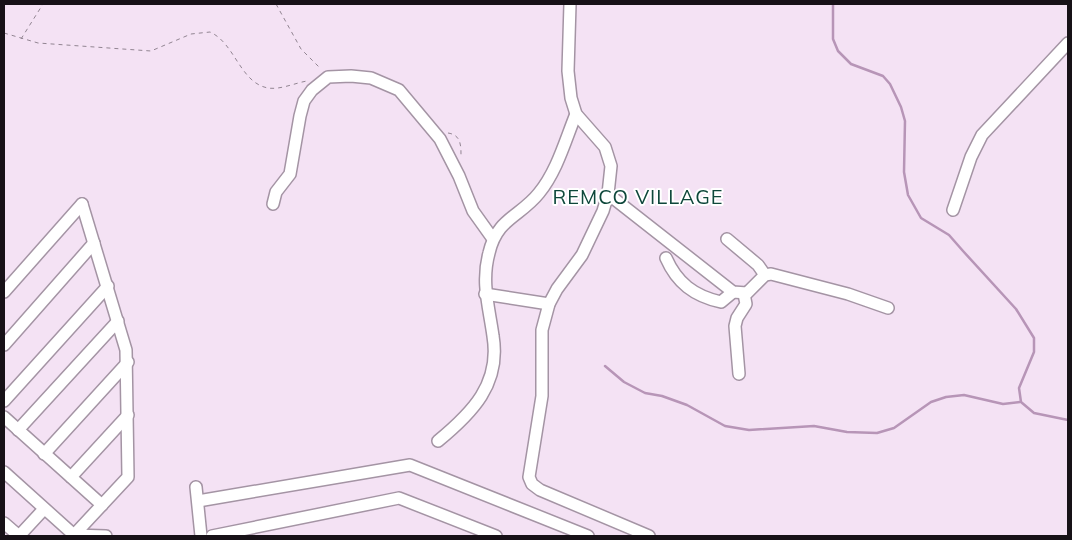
<svg xmlns="http://www.w3.org/2000/svg" width="1072" height="540" font-family="Mulish,sans-serif">
  <style>
    .lines { fill: none; stroke-linecap: round; stroke-linejoin: round }
    .stream { stroke: #b795b7; stroke-width: 2.5 }
    .minor-casing { stroke: #a494a4; stroke-width: 14 }
    .path { stroke: #928592; stroke-width: 1; stroke-dasharray: 4 4; stroke-linecap: butt }
    .minor { stroke: #fff; stroke-width: 11 }
    .labels { text-anchor: middle; dominant-baseline: central; stroke-width: 4; stroke-linejoin: round; paint-order: stroke }
    .neighbourhood-label { font-size: 20px; letter-spacing: 1px; fill: #0e473b; stroke: #fff }
  </style>
  <rect width="100%" height="100%" fill="#f4e2f4"/>
  <g class="lines">
    <g class="stream">
      <path d="M833,4V39L838,51L851,64L883,76L890,84L901,107L905,121L904,172L908,195L921,218L949,235L963,251L1016,309L1034,338V352L1019,388L1021,402L1034,413L1068,420"/>
      <path d="M605,366L624,382L645,393L662,396L687,405L725,426L749,430L814,426L847,432L877,433L894,428L931,402L946,397L964,395L1003,404L1020,402"/>
    </g>
    <defs>
      <g id="minor">
        <path d="M570,4L568,71L571,98L576,114L605,147L611,166L608,194L603,211L582,255L557,289L549,304L542,330V396L529,477L532,484L540,490L649,536"/>
        <path d="M608,194L733,292L747,293L765,275L771,274L848,294L888,308"/>
        <path d="M273,204L276,192L290,174L300,116L304,101L312,90L328,77L351,76L371,78L399,90L440,139L459,176L473,211L493,239"/>
        <path d="M953,210L971,157L982,135L1068,43"/>
        <path d="M727,239L758,265L765,275"/>
        <path d="M666,258C677,283 694,296 721,302L733,292"/>
        <path d="M4,292L82,204"/>
        <path d="M485,294L549,304"/>
        <path d="M4,345L94,243"/>
        <path d="M739,374L735,326L737,318L746,304L744,294"/>
        <path d="M4,401L108,286"/>
        <path d="M4,417L102,505"/>
        <path d="M18,430L118,321"/>
        <path d="M438,441C472,413 501,384 493,336C489,307 481,282 489,253C497,218 520,217 539,193C557,171 565,141 576,114"/>
        <path d="M44,454L128,362"/>
        <path d="M4,472L74,535L106,536"/>
        <path d="M71,477L128,415"/>
        <path d="M196,487L201,536"/>
        <path d="M198,501L410,465L588,536"/>
        <path d="M4,523L19,536"/>
        <path d="M19,536L44,509"/>
        <path d="M73,536L128,477L126,350L82,204"/>
        <path d="M212,536L399,498L496,536"/>
      </g>
    </defs>
    <use href="#minor" class="minor-casing"/>
    <g class="path">
      <path d="M276,4L301,49L321,69"/>
      <path d="M4,33L38,43L151,51L191,34L210,32C235,43 240,83 268,88C280,90 295,83 307,81"/>
      <path d="M21,39L43,4"/>
      <path d="M448,133C461,135 461,145 461,156"/>
    </g>
    <use href="#minor" class="minor"/>
  </g>
  <g class="labels">
    <g class="neighbourhood-label">
      <text x="638" y="196">REMCO VILLAGE</text>
    </g>
  </g>
  <rect width="1072" height="540" fill="none" stroke="#171117" stroke-width="10"/>
</svg>
